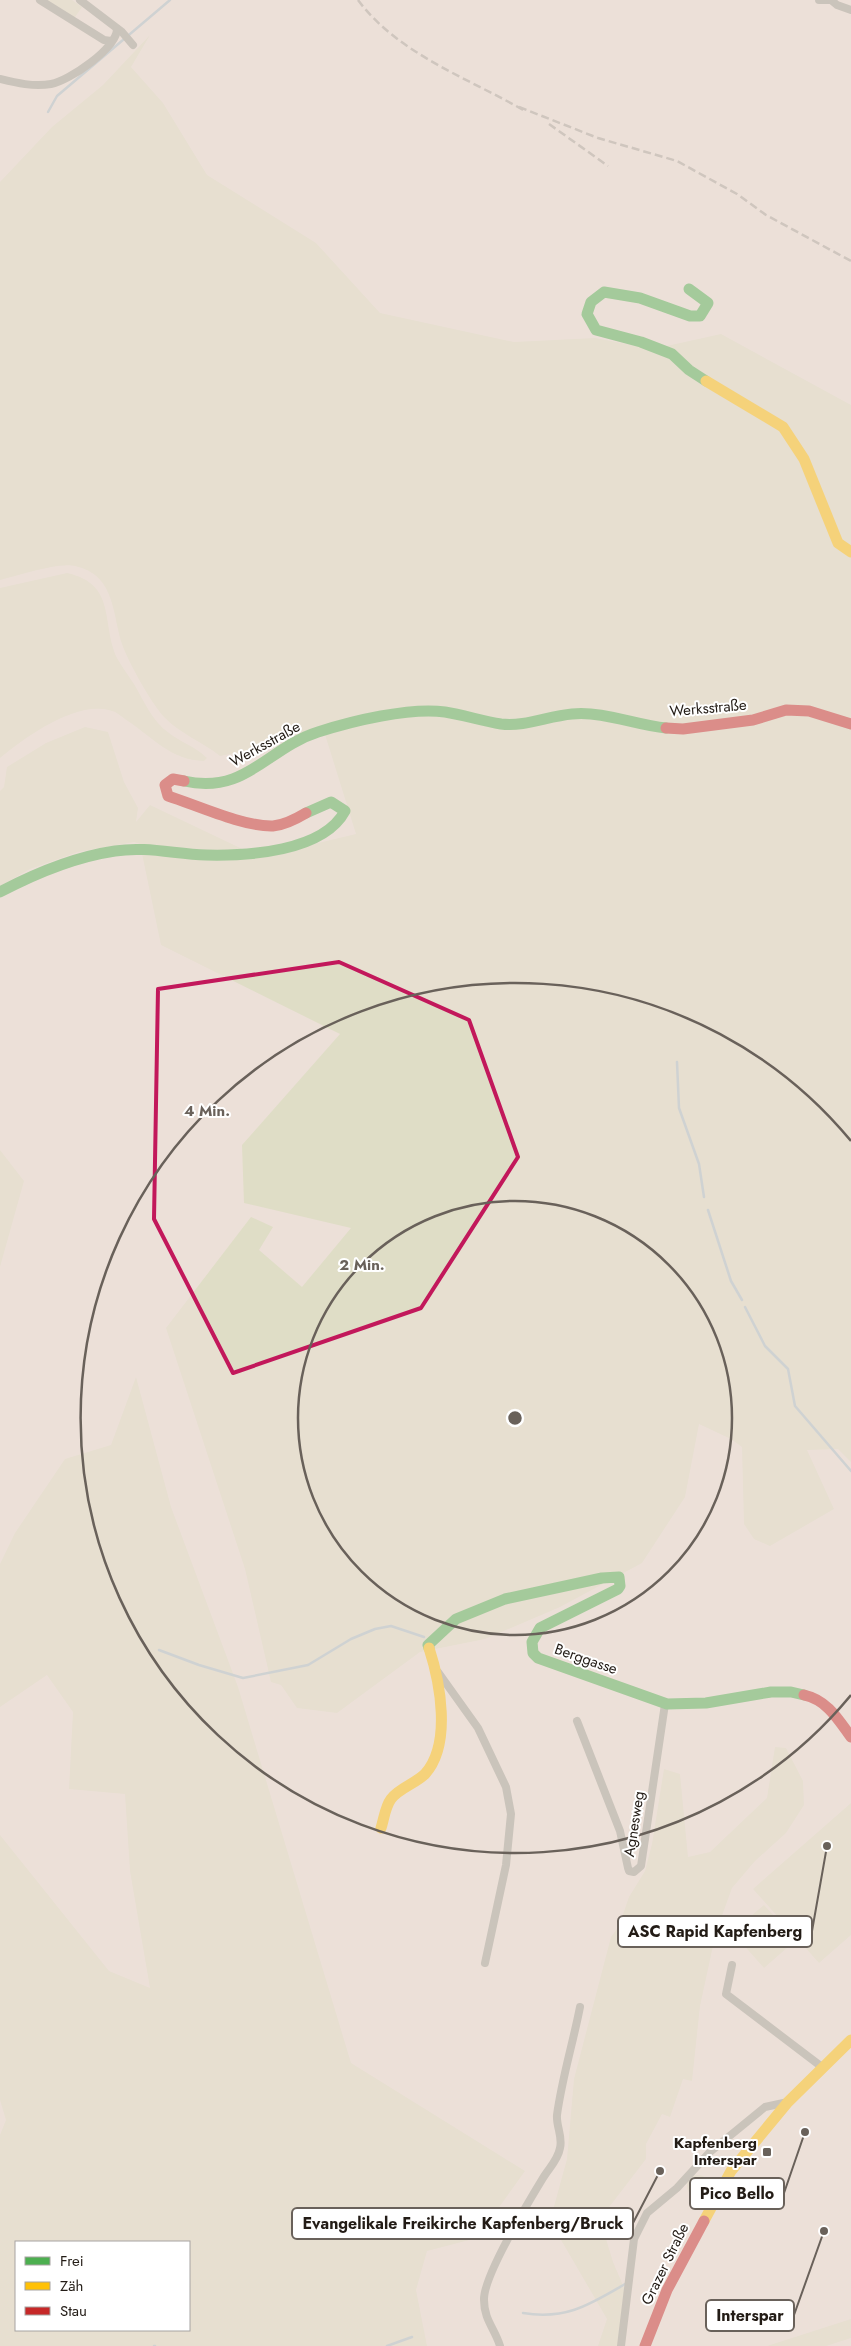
<svg xmlns="http://www.w3.org/2000/svg" width="851" height="2346" font-family="Jost,sans-serif">
  <style>
    .green { fill: #dfddc6; fill-rule: evenodd }
    .lines { fill: none; stroke-linecap: round; stroke-linejoin: round }
    .stream { stroke: #abc1cb; stroke-width: 2.5 }
    .street { stroke: #a1a297; stroke-width: 8 }
    .fast { stroke: #4caf50; stroke-width: 11 }
    .slow { stroke: #ffc107; stroke-width: 11 }
    .jam { stroke: #c62828; stroke-width: 11 }
    .rail { stroke: #aba69e; stroke-width: 2.5; stroke-dasharray: 8 4; stroke-linecap: butt }
    .marked { fill: none; stroke: #c2185b; stroke-width: 4; stroke-linejoin: round }
    .ring { fill: none; stroke: #69615a; stroke-width: 2.5 }
    .poi-dot { fill: #69615a; stroke: #fff; stroke-width: 2 }
    .labels { text-anchor: middle; dominant-baseline: central; stroke-width: 4; stroke-linejoin: round; paint-order: stroke }
    .street-label { font-size: 15px; fill: #231c16; stroke: #fff }
    .poi-label { font-size: 15px; font-weight: bold; fill: #231c16; stroke: #fff; text-anchor: end }
    .centre { fill: #69615a; stroke: #fff; stroke-width: 2.5 }
    .ring-label { font-size: 15px; text-anchor: middle; font-weight: bold; fill: #69615a; stroke: #fff; stroke-width: 4; stroke-linejoin: round; paint-order: stroke }
    .leader { fill: none; stroke: #69615a; stroke-width: 2 }
    .callout-dot { fill: #69615a; stroke: #fff; stroke-width: 2 }
    .callout { fill: #fff; stroke: #69615a; stroke-width: 2 }
    .callout-label { font-size: 16px; text-anchor: middle; font-weight: bold; fill: #231c16 }
  </style>
  <rect width="100%" height="100%" fill="#ece0d8"/>
  <g class="green">
    <path d="M45,0H72L82,7L73,20Z"/>
    <path d="M150,35L131,67L163,103L207,175L316,243L380,313L514,342L595,338L653,349L721,334L851,405V1462L838,1449L807,1450L834,1509L770,1546L754,1539L744,1524L742,1447L731,1439L699,1424L685,1497L642,1563L560,1607L485,1639L420,1652L337,1713L297,1708L281,1685L271,1682L245,1569L166,1328L251,1217L273,1227L259,1250L302,1287L351,1228L244,1203L242,1145L340,1034L161,945L140,844L134,842L78,852L30,869L0,886V791L4,787L7,767L46,743L85,727L108,732L124,782L138,808L136,822L150,805L259,857L356,834L323,728L294,734L256,749L220,756C203,742 180,734 164,717C152,704 128,662 122,644C112,612 115,575 75,566C59,562 17,576 0,580V182L52,127L103,85Z"/>
    <path d="M67,573C117,584 101,623 117,658C122,667 128,675 134,684C144,701 152,721 169,733C182,743 193,745 207,758L204,761C171,760 153,738 128,721C123,718 117,712 112,711C78,699 25,737 0,758V588Z"/>
    <path d="M0,1150L24,1181L0,1267Z"/>
    <path d="M136,1377L171,1507L238,1687L351,2063L525,2171L477,2238L427,2251L416,2290L427,2346H0V2135L6,2120L0,2100V1835L109,1971L150,1988L130,1871L125,1794L69,1789L73,1712L47,1675L0,1707V1564L15,1533L65,1459L111,1445ZM16,2242H189V2330H16Z"/>
    <path d="M775,1747L786,1748L803,1781L804,1805L786,1833L755,1861L732,1888L716,1932L700,2006L692,2081L683,2079L670,2117L662,2114L646,2144V2159L600,2219L613,2262L625,2290L618,2346H598L607,2319L550,2221L567,2159L574,2079L611,1937L619,1926L629,1897L645,1871L652,1844L664,1769L680,1774L688,1857L710,1852L767,1798Z"/>
    <path d="M851,1803V1935L819,1963L753,1889Z"/>
    <path d="M764,1905L796,1940L764,1968L732,1932Z"/>
    <circle cx="698" cy="2186" r="11"/>
    <path d="M851,2319V2338L826,2346H767Z"/>
  </g>
  <g class="lines">
    <g class="stream">
      <path d="M48,112L57,96L170,0"/>
      <path d="M677,1062L679,1108L699,1164L704,1197"/>
      <path d="M708,1210L731,1281L742,1300"/>
      <path d="M745,1307L765,1346L788,1369L795,1406L851,1471"/>
      <path d="M159,1650L199,1665L243,1678L308,1665L351,1639L375,1629L391,1626L424,1637"/>
      <path d="M523,2313C566,2320 589,2305 625,2284"/>
      <path d="M154,2346H155"/>
      <path d="M387,2346L412,2337"/>
    </g>
    <g class="street">
      <path d="M40,0L104,40L111,41"/>
      <path d="M80,0L122,32L133,45"/>
      <path d="M819,0H833"/>
      <path d="M831,0L837,5L851,10"/>
      <path d="M0,79C16,83 34,87 51,84C69,81 117,48 117,29"/>
      <path d="M438,1672L478,1728L506,1787L511,1814L506,1865L485,1963"/>
      <path d="M577,1721L620,1831L628,1868L629,1871L634,1872L641,1866L665,1704"/>
      <path d="M732,1965L726,1994L822,2067"/>
      <path d="M500,2346C495,2329 484,2320 484,2300C483,2277 529,2201 543,2178C549,2168 558,2160 560,2148C563,2137 556,2126 557,2115C562,2078 573,2043 580,2007"/>
      <path d="M621,2346L634,2239L647,2213L677,2188L710,2152L765,2107L788,2102"/>
    </g>
    <g class="fast">
      <path d="M689,289L708,303L700,316H690L640,298L604,292L591,302L587,314L596,330L641,342L672,354L689,370L706,381"/>
      <path d="M184,781C246,795 267,748 318,732C352,721 410,707 445,712C464,715 482,721 501,724C525,727 548,716 572,714C604,711 635,725 666,728"/>
      <path d="M0,892C36,873 74,857 115,851C145,846 175,854 206,855C247,856 323,852 345,811L331,802L306,813"/>
      <path d="M429,1648L428,1645L456,1619L505,1599L602,1578L619,1577L620,1586L618,1589L540,1628L532,1642L533,1653L538,1658L667,1704L706,1703L771,1692H791L804,1695"/>
    </g>
    <g class="slow">
      <path d="M706,381L783,427L804,459L838,543L851,552"/>
      <path d="M381,1828C384,1819 385,1807 391,1799C399,1788 415,1784 425,1774C452,1744 440,1682 429,1648"/>
      <path d="M704,2221L731,2171L788,2102L851,2040"/>
    </g>
    <g class="jam">
      <path d="M666,728L683,729L753,720L786,710L809,711L851,724"/>
      <path d="M184,781L173,779L165,785L168,796C196,805 244,827 273,826C285,825 296,819 306,813"/>
      <path d="M804,1695C827,1700 838,1719 851,1737"/>
      <path d="M645,2346L667,2290L704,2221"/>
    </g>
    <g class="rail">
      <path d="M358,0C398,54 468,78 525,111"/>
      <path d="M519,107L598,138L677,161L737,194L766,215L851,261"/>
      <path d="M549,124L608,166"/>
    </g>
  </g>
  <path d="M0 0H851V2346H0ZM339,962L469,1020L518,1157L421,1308L233,1373L154,1219L158,989Z" fill="#ece0d8" fill-opacity=".55" fill-rule="evenodd"/>
  <path class="marked" d="M339,962L469,1020L518,1157L421,1308L233,1373L154,1219L158,989Z"/>
  <g class="ring">
    <circle cx="515" cy="1418" r="217"/>
    <path d="M851 1695A435 435 0 1 1 851 1141"/>
  </g>
  <rect class="poi-dot" x="762" y="2147" width="10" height="10" rx="2.5"/>
  <g class="labels">
    <g class="street-label">
      <text transform="translate(708 708) rotate(-5)">Werksstraße</text>
      <text transform="translate(265 744) rotate(-29)">Werksstraße</text>
      <text transform="translate(586 1659) rotate(19)">Berggasse</text>
      <text transform="translate(634 1824) rotate(-81)">Agnesweg</text>
      <text transform="translate(665 2264) rotate(-64)">Grazer Straße</text>
    </g>
    <g class="poi-label">
      <text x="757" y="2143">Kapfenberg<tspan x="757" dy="17">Interspar</tspan></text>
    </g>
  </g>
  <circle cx="515" cy="1418" r="8" class="centre"/>
  <g class="ring-label">
    <text x="207" y="1116">4 Min.</text>
    <text x="362" y="1270">2 Min.</text>
  </g>
  <path class="leader" d="M827 1846L812 1931M805 2132L784 2193M660 2171L633 2223M824 2231L794 2315"/>
  <g class="callout-dot">
    <circle cx="827" cy="1846" r="5"/>
    <circle cx="805" cy="2132" r="5"/>
    <circle cx="660" cy="2171" r="5"/>
    <circle cx="824" cy="2231" r="5"/>
  </g>
  <g class="callout">
    <rect x="618" y="1916" width="194" height="31" rx="5"/>
    <rect x="690" y="2178" width="94" height="31" rx="5"/>
    <rect x="292" y="2208" width="341" height="31" rx="5"/>
    <rect x="706" y="2300" width="88" height="31" rx="5"/>
  </g>
  <g class="callout-label">
    <text x="715" y="1937">ASC Rapid Kapfenberg</text>
    <text x="737" y="2199">Pico Bello</text>
    <text x="463" y="2229">Evangelikale Freikirche Kapfenberg/Bruck</text>
    <text x="750" y="2321">Interspar</text>
  </g>
  <rect x="15" y="2241" width="175" height="90" fill="#ffffff" stroke="#a7a4a2"/>
  <rect x="25" y="2257" width="25" height="8" fill="#4caf50" stroke="#a7a4a2"/>
  <text x="60" y="2266" font-size="15" fill="#231c16">Frei</text>
  <rect x="25" y="2282" width="25" height="8" fill="#ffc107" stroke="#a7a4a2"/>
  <text x="60" y="2291" font-size="15" fill="#231c16">Zäh</text>
  <rect x="25" y="2307" width="25" height="8" fill="#c62828" stroke="#a7a4a2"/>
  <text x="60" y="2316" font-size="15" fill="#231c16">Stau</text>
</svg>
